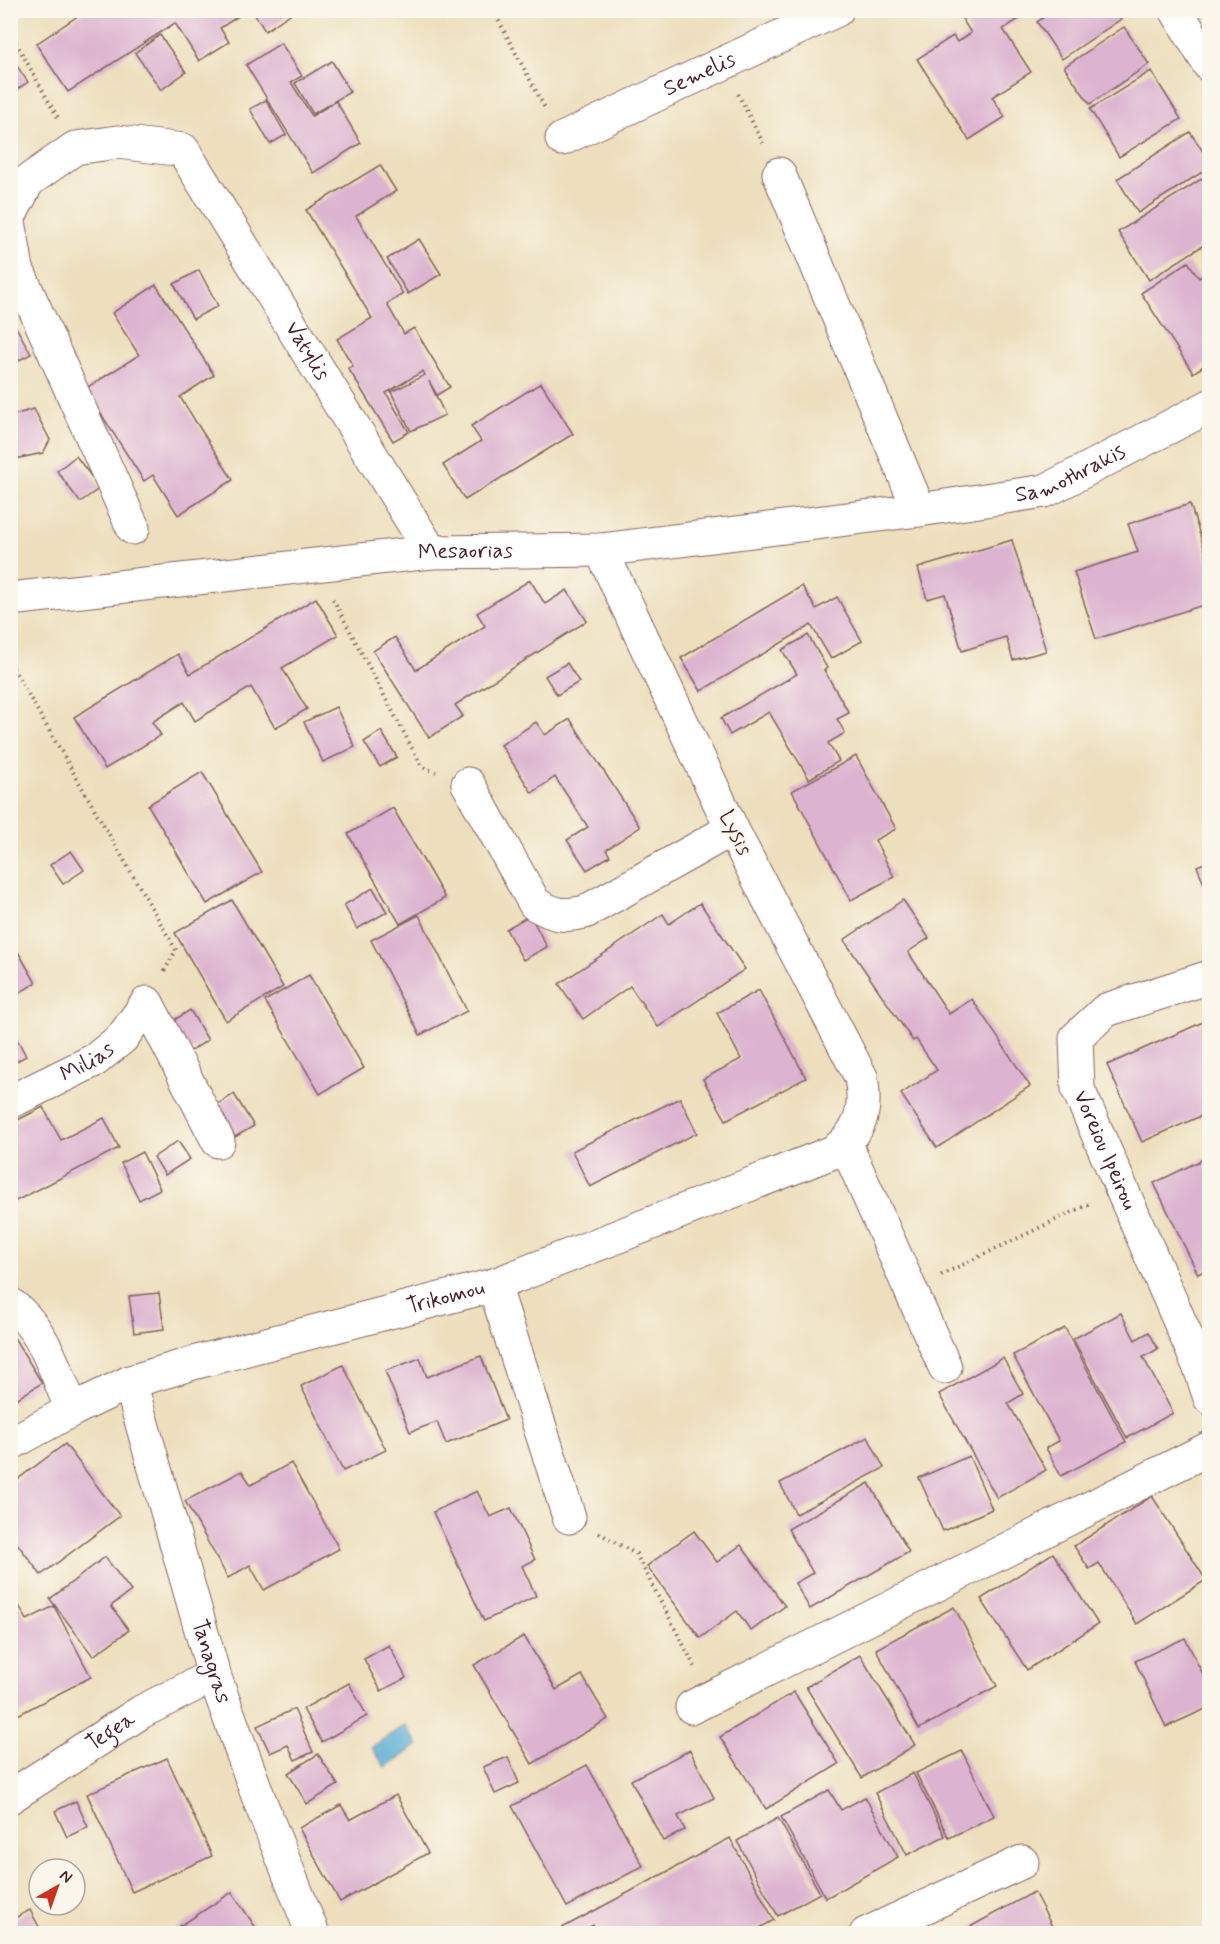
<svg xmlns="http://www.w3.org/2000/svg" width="1220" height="1944" font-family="Mynerve,sans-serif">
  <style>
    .water { fill: #5aafd6; stroke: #526780; stroke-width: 1.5 }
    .building { fill: #dcb3d0 }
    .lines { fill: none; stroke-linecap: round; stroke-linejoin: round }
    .minor-casing { stroke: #83625e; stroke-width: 35 }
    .path { stroke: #83625e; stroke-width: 4; stroke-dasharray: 1.5 4.5; stroke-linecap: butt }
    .minor { stroke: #fff; stroke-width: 33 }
    .labels { text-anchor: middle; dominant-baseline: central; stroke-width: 4.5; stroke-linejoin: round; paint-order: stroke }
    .street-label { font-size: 22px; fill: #4a1f2b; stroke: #fbf7ec }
  </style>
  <rect width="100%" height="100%" fill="#fbf7ec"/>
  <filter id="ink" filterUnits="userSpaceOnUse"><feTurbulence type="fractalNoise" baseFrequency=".0167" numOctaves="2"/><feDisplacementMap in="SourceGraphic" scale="12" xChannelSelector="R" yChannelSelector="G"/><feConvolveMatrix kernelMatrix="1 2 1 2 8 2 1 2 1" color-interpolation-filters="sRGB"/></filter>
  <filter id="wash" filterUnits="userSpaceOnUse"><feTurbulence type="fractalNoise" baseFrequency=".008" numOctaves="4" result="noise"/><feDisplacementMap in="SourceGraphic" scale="24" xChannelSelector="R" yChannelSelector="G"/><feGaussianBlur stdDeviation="1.35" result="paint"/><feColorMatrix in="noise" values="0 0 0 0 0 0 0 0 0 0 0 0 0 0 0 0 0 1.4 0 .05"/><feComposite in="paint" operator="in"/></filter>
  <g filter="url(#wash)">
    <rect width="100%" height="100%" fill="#eddfbd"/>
    <path class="water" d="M405,1725L418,1745L385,1767L372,1747Z"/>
    <g id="blocks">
      <g class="building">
        <path d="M87,10H248L220,28L229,42L199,61L175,23L68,92L36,44Z"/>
        <path d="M252,10H296L265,31Z"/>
        <path d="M964,10H1013L1019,19L1003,29L1031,72L992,97L1005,117L969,140L917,59L953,36L957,42L971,33L959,14Z"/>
        <path d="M1054,10H1115L1121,19L1062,59L1037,22Z"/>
        <path d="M1124,27L1149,64L1090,104L1064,67Z"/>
        <path d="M160,35L186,72L161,90L135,53Z"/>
        <path d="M281,43L302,76L291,82L312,116L336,101L361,143L313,173L246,65Z"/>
        <path d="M10,56L28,82L10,94Z"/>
        <path d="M332,61L350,92L313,114L295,83Z"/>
        <path d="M1151,71L1181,119L1119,157L1090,109Z"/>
        <path d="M266,100L286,135L270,144L250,109Z"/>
        <path d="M1190,132L1210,162V167L1138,213L1117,179Z"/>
        <path d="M380,165L396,191L356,216L403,294L387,304L404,334L414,328L450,387L437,395L429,381L445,415L411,431L391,392L425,375L423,371L386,393L409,432L393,441L348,368L353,366L337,339L372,318L306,210Z"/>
        <path d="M1209,174L1210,241L1149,280L1118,232Z"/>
        <path d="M419,239L441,274L408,294L387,259Z"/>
        <path d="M1188,262L1199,278L1210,271V362L1193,373L1141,293Z"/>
        <path d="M199,270L218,306L193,319L174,284Z"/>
        <path d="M156,285L214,375L180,397L233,480L178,515L153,475L144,481L85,389L139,355L112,313Z"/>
        <path d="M16,327L31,354L10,365V331Z"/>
        <path d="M541,383L573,434L465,500L443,465L481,441L471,426Z"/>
        <path d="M34,409L50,440L43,453L10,460V416Z"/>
        <path d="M76,456L100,488L80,502L57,471Z"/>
        <path d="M1190,504L1210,566V603L1096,639L1074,572L1138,552L1128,524Z"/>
        <path d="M1012,540L1046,651L1013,660L1006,637L962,651L945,594L927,599L918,568Z"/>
        <path d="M530,580L545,604L567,590L587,621L455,705L463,716L429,738L373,651L395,637L416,670L485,626L477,613Z"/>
        <path d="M802,586L816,609L837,597L862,641L831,659L811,625L701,691L681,658Z"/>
        <path d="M316,598L338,635L282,668L307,709L275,728L251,687L195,721L184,702L152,722L161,735L105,769L74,717L178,654L190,674Z"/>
        <path d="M808,635L827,668L824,670L849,713L837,719L845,733L828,743L839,761L809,779L769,712L730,735L721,718L797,674L782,650Z"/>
        <path d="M567,663L579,682L557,695L545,676Z"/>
        <path d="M336,707L355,747L323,762L304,722Z"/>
        <path d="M570,719L640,827L606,850L610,856L587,870L567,840L588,827L555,777L532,793L501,745L536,722L545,735Z"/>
        <path d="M381,731L397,757L380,767L364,742Z"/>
        <path d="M856,756L896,829L875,840L894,877L851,900L792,791Z"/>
        <path d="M202,772L262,872L207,904L148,805Z"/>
        <path d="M393,808L445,898L400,924L348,834Z"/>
        <path d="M71,851L84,870L63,884L50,865Z"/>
        <path d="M1210,861V897H1209L1197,866Z"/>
        <path d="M373,888L387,912L357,929L344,905Z"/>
        <path d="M232,900L283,987L226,1021L175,933Z"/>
        <path d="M903,900L929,938L908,952L949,1014L972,999L1030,1086L937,1148L901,1094L937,1070L916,1039L913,1041L844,940Z"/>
        <path d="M700,903L745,969L658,1027L630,986L583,1019L559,984L663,914L669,924Z"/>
        <path d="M419,915L467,1011L420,1035L371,940Z"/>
        <path d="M530,915L547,947L523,960L506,929Z"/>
        <path d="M10,938L36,983L10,998Z"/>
        <path d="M309,975L364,1068L320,1094L265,1001Z"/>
        <path d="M759,990L806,1078L726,1120L703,1079L741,1059L717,1013Z"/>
        <path d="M190,1010L208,1040L186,1054L168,1024Z"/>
        <path d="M1210,1019V1112L1142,1142L1107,1065Z"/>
        <path d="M15,1035L26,1056L10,1065V1037Z"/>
        <path d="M234,1094L254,1126L235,1137L216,1105Z"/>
        <path d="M680,1098L697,1133L590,1187L572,1151Z"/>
        <path d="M43,1107L61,1140L104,1118L119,1148L10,1204V1124Z"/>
        <path d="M178,1141L190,1159L165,1175L154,1157Z"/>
        <path d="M142,1152L160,1189L139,1200L121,1163Z"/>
        <path d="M1210,1156V1268L1198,1274L1154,1183Z"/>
        <path d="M159,1293L164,1329L134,1333L129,1296Z"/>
        <path d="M1121,1313L1135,1340L1149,1332L1158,1349L1143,1357L1173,1413L1127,1438L1073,1339Z"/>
        <path d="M1065,1328L1126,1442L1061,1476L1046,1448L1059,1441L1013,1355Z"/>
        <path d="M10,1331L42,1383L10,1403Z"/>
        <path d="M481,1356L506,1420L446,1444L437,1422L410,1432L385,1371L420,1358L427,1377Z"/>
        <path d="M1003,1358L1023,1394L1008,1403L1046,1470L997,1498L939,1394Z"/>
        <path d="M343,1365L386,1450L343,1471L301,1386Z"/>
        <path d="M868,1437L884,1468L796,1514L780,1483Z"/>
        <path d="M65,1444L120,1516L41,1575L10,1534V1485Z"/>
        <path d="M969,1456L992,1509L943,1531L919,1478Z"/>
        <path d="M291,1463L339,1549L264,1590L250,1565L228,1578L185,1501L242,1471L251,1485Z"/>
        <path d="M869,1483L909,1552L810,1609L795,1583L813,1573L788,1529Z"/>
        <path d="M477,1491L490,1517L511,1508L535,1560L522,1566L536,1596L484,1621L433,1512Z"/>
        <path d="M1152,1496L1206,1580L1137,1624L1099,1563L1089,1569L1074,1546Z"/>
        <path d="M694,1531L717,1562L741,1545L785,1606L751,1631L737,1611L700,1638L647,1566Z"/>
        <path d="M1053,1553L1098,1624L1027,1670L981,1599Z"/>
        <path d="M105,1557L131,1591L111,1606L129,1630L93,1656L50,1599Z"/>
        <path d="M16,1600L27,1620L54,1606L91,1677L10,1719V1603Z"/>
        <path d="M954,1607L997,1686L919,1729L876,1649Z"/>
        <path d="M524,1636L556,1690L582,1675L608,1719L532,1764L474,1665Z"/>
        <path d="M1185,1638L1210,1689V1707L1166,1727L1135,1661Z"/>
        <path d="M389,1645L406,1678L381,1691L364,1659Z"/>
        <path d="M860,1655L915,1745L862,1778L806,1687Z"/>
        <path d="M349,1683L367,1716L322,1742L303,1709Z"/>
        <path d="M794,1692L839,1764L766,1809L720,1737Z"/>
        <path d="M294,1709L313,1752L295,1760L288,1745L270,1753L257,1726Z"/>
        <path d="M690,1750L714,1798L678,1816L685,1830L663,1841L631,1780Z"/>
        <path d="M962,1751L994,1816L949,1838L916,1773Z"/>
        <path d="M318,1754L338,1785L307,1804L288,1773Z"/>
        <path d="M508,1757L519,1783L495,1794L483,1767Z"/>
        <path d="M167,1758L212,1856L132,1892L87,1794Z"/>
        <path d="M587,1765L643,1866L567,1907L512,1806Z"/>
        <path d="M913,1773L945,1836L907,1855L875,1793Z"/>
        <path d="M829,1790L841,1810L865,1797L898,1857L826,1898L781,1817Z"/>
        <path d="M396,1795L428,1853L340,1902L299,1828L341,1805L350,1820Z"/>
        <path d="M76,1801L88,1827L67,1837L55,1811Z"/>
        <path d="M778,1818L820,1893L778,1916L737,1841Z"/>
        <path d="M730,1838L774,1920L749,1934H598L593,1925L582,1931L583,1934H551Z"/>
        <path d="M232,1892L260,1934H168Z"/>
        <path d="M1034,1892L1056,1934H957Z"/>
        <path d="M10,1910L15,1918L30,1910L43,1934H10Z"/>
      </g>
    </g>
  </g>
  <g filter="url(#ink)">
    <use href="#blocks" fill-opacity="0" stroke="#83625e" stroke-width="1.5"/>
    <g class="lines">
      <defs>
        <g id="minor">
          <path d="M1176,10L1210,66"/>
          <path id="s1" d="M562,139L837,10"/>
          <path d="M779,174L919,510"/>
          <path id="s2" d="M10,215L28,181L75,148L118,142L183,150L431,552"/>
          <path d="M10,227L17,269L133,528"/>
          <path id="s3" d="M10,599L431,552L601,550L919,510L1045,491L1210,406"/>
          <path d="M468,784L535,904C555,915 562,917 585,912L732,829"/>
          <path id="s4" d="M1210,977L1106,1010L1076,1038L1078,1089L1200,1368L1210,1398"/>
          <path id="s5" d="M10,1102L95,1060L122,1038L147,1003L218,1141"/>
          <path d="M845,1143L945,1367"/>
          <path d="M494,1285L569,1517"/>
          <path d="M10,1304C44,1328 56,1373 72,1410"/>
          <path id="s6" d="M130,1382L214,1675L261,1804L313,1934"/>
          <path id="s7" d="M10,1444L72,1410L130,1382L197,1362L494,1285L833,1152C862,1132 867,1110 861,1077L732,829L601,550"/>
          <path d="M692,1707L1210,1448"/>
          <path id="s8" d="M10,1797L141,1712L214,1675"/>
          <path d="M866,1934L1022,1862"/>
        </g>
      </defs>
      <use href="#minor" class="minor-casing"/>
      <g class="path">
        <path d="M493,10L546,110"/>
        <path d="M10,32L58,118"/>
        <path d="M738,94L763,143"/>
        <path d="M333,599L422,767L436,772"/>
        <path d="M10,663L176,950L163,974"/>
        <path d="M941,1275L1091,1203"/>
        <path d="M599,1533L636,1554L695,1667"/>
      </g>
      <use href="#minor" class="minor"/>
    </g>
  </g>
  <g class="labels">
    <g class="street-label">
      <text stroke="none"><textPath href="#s1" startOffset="152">Semelis</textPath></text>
      <text stroke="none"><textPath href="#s2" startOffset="441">Vatylis</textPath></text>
      <text stroke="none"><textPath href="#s3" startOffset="1071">Samothrakis</textPath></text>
      <text stroke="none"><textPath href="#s3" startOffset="458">Mesaorias</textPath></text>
      <text transform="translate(735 833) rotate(63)">Lysis</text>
      <text stroke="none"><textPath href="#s5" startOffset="87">Milias</textPath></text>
      <text stroke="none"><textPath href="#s4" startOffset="268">Voreiou Ipeirou</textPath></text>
      <text stroke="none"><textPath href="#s7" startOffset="462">Trikomou</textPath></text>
      <text stroke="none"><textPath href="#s6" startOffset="291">Tanagras</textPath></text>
      <text stroke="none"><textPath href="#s8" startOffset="120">Tegea</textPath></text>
    </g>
  </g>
  <rect width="1220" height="1944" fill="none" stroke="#fbf7ec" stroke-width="36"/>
  <g transform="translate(57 1887) rotate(40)"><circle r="28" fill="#fbf7ec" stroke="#b4a19f" stroke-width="1.5"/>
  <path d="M0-4.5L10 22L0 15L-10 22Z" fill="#c8321e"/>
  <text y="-9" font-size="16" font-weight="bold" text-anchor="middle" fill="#4a1f2b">N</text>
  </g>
</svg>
